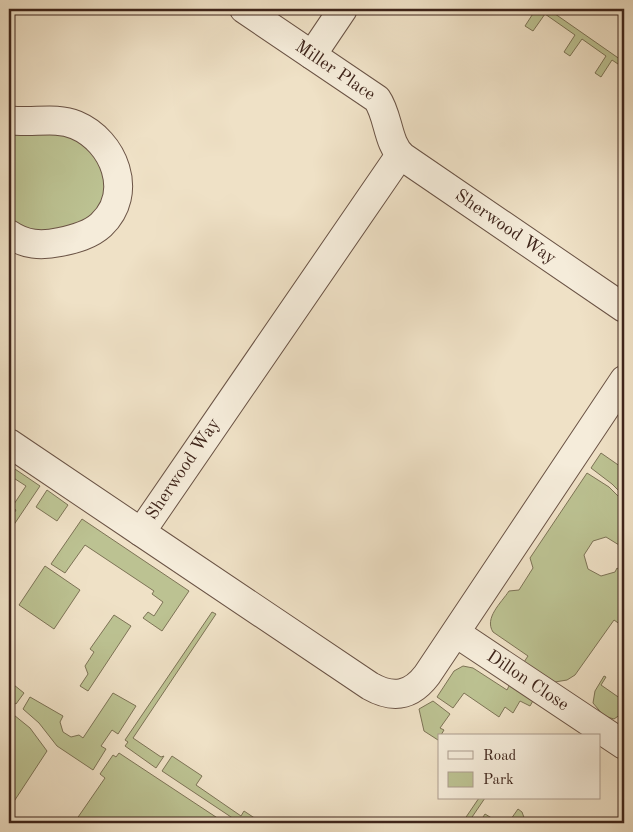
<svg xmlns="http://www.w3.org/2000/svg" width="633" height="832" font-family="'Old Standard TT',serif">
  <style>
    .green { fill: #bcc292; stroke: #7d7356 }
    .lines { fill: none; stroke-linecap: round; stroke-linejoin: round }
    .minor-casing { stroke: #6a5345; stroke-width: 30 }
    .minor { stroke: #f5ecda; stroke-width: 28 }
    .labels { text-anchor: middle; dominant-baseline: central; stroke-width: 5; stroke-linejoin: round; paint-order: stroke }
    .street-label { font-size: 18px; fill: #3e241a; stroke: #f5ecda }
  </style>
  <rect width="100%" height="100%" fill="#efe1c6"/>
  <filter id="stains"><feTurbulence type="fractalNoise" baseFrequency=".004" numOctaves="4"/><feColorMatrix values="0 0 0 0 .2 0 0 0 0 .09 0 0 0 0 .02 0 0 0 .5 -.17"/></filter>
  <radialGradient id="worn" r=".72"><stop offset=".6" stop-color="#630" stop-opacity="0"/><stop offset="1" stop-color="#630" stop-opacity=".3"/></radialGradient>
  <g class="green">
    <path d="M536,9H548L624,62V68L612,60L601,77L595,73L606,56L582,39L570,56L564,52L575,35L545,14L533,31L525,26Z"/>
    <path d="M64,132L99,155L108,192L92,220L45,234L9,222V133Z"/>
    <path d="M601,453L624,469V496L612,484L591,468Z"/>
    <path d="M9,465L40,486L9,532V521L16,510L12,507L26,486L9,475Z"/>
    <path d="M587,473L609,487L624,502V568L620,565L622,560L619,545L606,537L593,541L584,555L588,569L601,576L615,572L617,568L624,573V627L614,620L575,675L567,680L555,682L524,662L528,656L493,632C484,618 501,603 509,591L519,590L533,568L530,558Z"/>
    <path d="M47,490L68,505L57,521L36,507Z"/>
    <path d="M82,519L189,591L162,631L143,618L148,612L154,616L163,602L152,594L154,591L85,545L65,573L51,564Z"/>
    <path d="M45,566L80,590L54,629L19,605Z"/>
    <path d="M212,612L216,614L133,738L161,757L164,756L156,768L125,746L128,742L125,740Z"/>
    <path d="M114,615L131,626L88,691L80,686L88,674L85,666L94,652L90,649Z"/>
    <path d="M463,666L473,668L507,690L510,684L534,699L530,706L520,701L513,713L505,707L499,717L464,693L453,708L437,697L454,671Z"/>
    <path d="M604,676L606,677L601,685L624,701V712L614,719L604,716L593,703L595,691Z"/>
    <path d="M9,681L24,693L16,704L9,700Z"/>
    <path d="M113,693L136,706L118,734L112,730L101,746L106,749L93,770L57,746L39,723L23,709L30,697L63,716L60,722L63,732L71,737L79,735L83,738Z"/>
    <path d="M433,701L450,714L440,728L444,730L438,740L424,731L419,709Z"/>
    <path d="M9,711L30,728L47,751L9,809Z"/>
    <path d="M119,753L225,823H74L105,778L100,774L113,755L116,757Z"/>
    <path d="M172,756L202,776L196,785L241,816L244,811L262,823H240L162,771Z"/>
    <path d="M479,798H485L468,823H462Z"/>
    <path d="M518,809L522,812L526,823H517L511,819Z"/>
    <path d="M485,814L500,823H479Z"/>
  </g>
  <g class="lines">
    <defs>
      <g id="minor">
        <path id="s1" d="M244,9L377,99C389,116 387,144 403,157L624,308"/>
        <path d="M312,55L343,9"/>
        <path d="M9,120C32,124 54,116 76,125C114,141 135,193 101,225C90,235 75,239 60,242C41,246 25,245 9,234"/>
        <path d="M400,155L141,532L370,686C393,699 411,696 427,675L624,380"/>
        <path d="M9,443L141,532"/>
        <path id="s2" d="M456,633L624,745"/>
      </g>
    </defs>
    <use href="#minor" class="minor-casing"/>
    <use href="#minor" class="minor"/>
  </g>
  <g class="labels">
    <g class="street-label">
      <text stroke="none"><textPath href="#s1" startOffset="110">Miller Place</textPath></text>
      <text stroke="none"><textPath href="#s1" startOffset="349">Sherwood Way</textPath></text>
      <text transform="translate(183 469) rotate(-56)">Sherwood Way</text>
      <text stroke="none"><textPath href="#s2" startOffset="86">Dillon Close</textPath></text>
    </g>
  </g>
  <rect width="633" height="832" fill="none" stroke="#efe1c6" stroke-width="30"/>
  <rect x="10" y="10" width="613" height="812" fill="none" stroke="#3e241a" stroke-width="2.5"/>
  <rect x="15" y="15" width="603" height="802" fill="none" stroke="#3e241a"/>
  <rect x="438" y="734" width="162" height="65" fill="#f5ecda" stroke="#ac9c8d"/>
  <rect x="448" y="751" width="25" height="8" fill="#f5ecda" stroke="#ac9c8d"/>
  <text x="483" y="760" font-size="15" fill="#3e241a">Road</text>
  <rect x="448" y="772" width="25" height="15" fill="#bcc292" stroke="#ac9c8d"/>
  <text x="483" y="784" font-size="15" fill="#3e241a">Park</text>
  <rect width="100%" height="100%" filter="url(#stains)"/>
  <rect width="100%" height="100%" fill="url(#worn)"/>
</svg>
